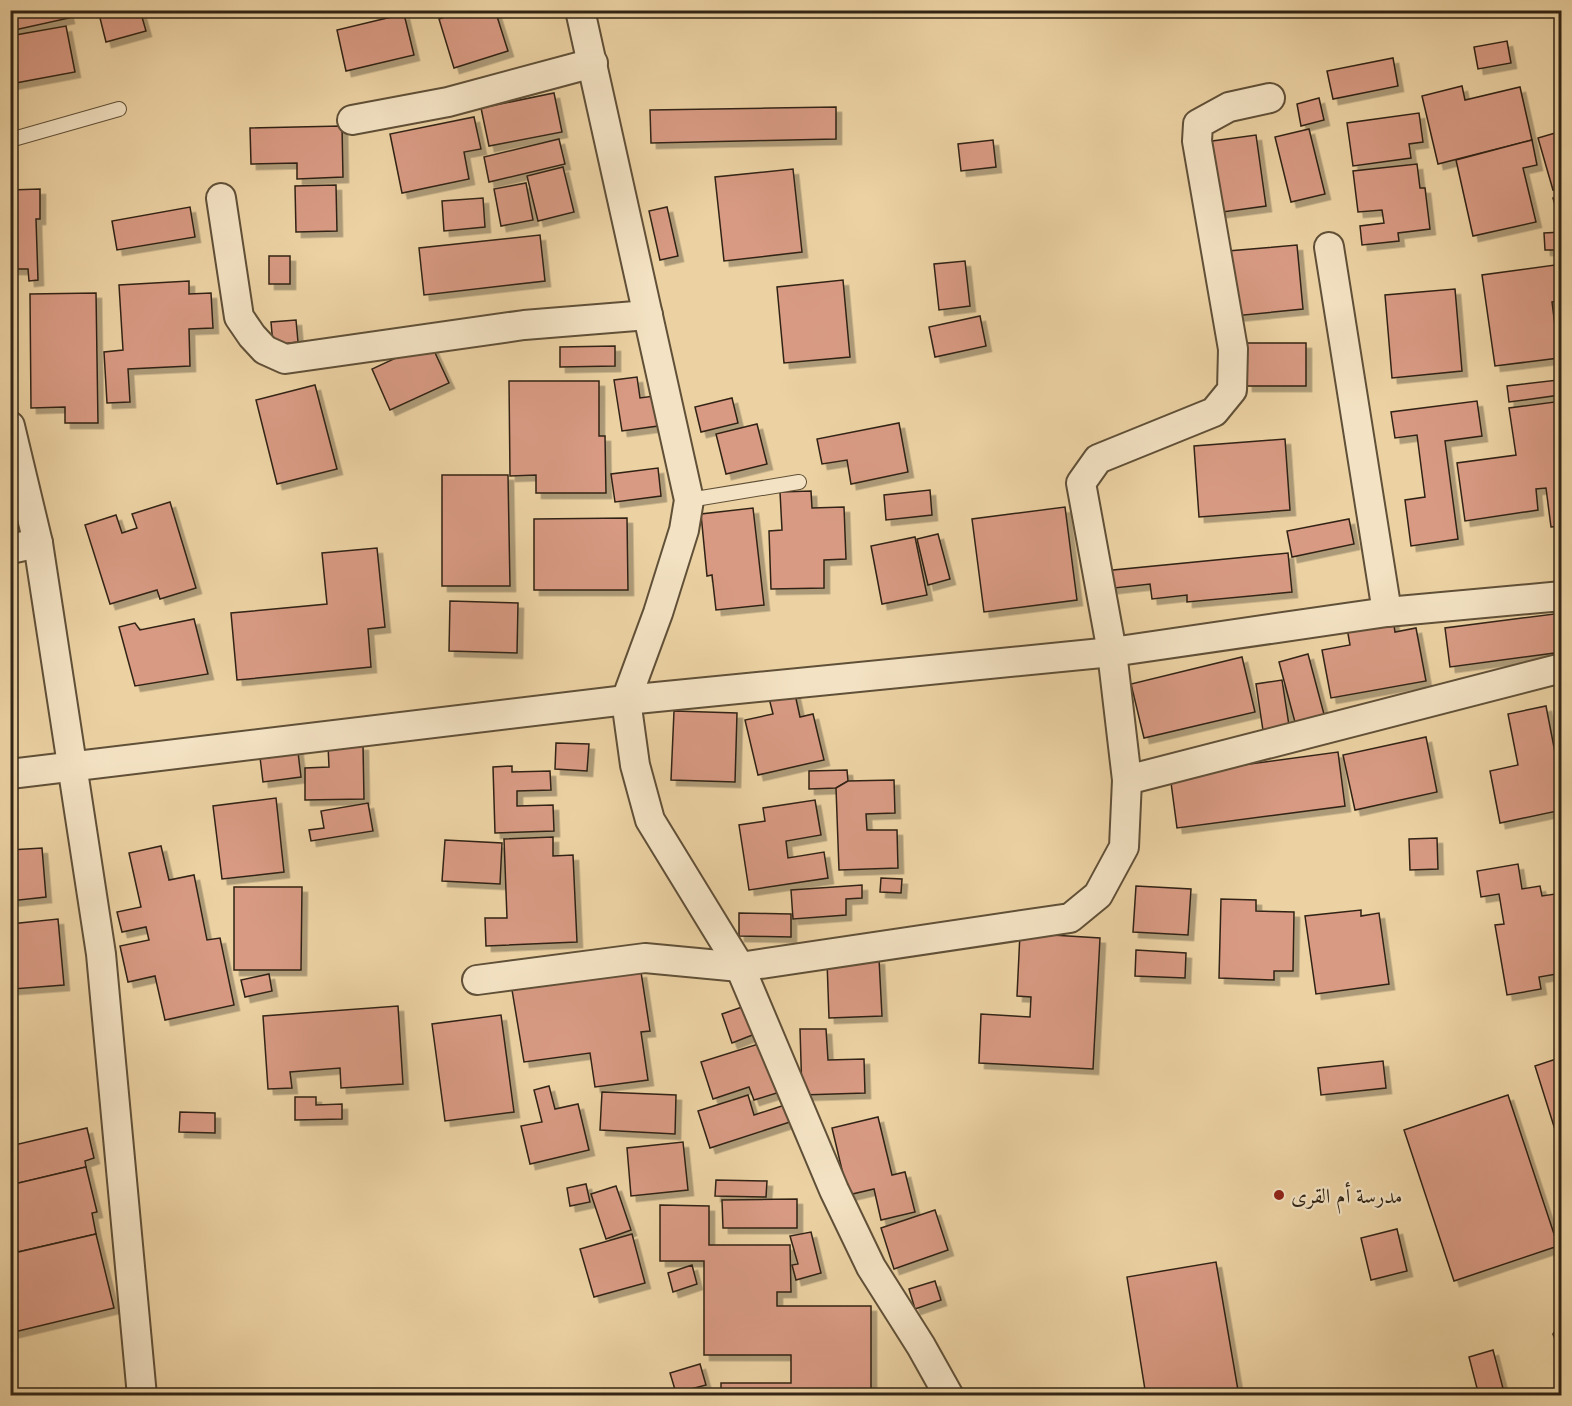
<svg xmlns="http://www.w3.org/2000/svg" width="1572" height="1406" font-family="'Libre Caslon Text',Amiri,serif">
  <style>
    .building { fill: #d89a83; stroke: #312415; stroke-width: 1.5; filter: url(#shadow) }
    .lines { fill: none; stroke-linecap: round; stroke-linejoin: round }
    .service-casing { stroke: #605038; stroke-width: 16 }
    .minor-casing { stroke: #605038; stroke-width: 32 }
    .service { stroke: #f3e2c3; stroke-width: 14 }
    .minor { stroke: #f3e2c3; stroke-width: 28 }
    .poi-dot { fill: #8f2418; stroke: #f3e2c3; stroke-width: 2 }
    .labels { text-anchor: middle; dominant-baseline: central; stroke-width: 4.5; stroke-linejoin: round; paint-order: stroke }
    .poi-label { font-size: 21px; fill: #312415; stroke: #f3e2c3; text-anchor: start }
  </style>
  <defs>
    <filter id="shadow"><feDropShadow dx="5.5" dy="5.5" stdDeviation="0" flood-color="#0004"/></filter>
  </defs>
  <rect width="100%" height="100%" fill="#ecd2a3"/>
  <filter id="stains"><feTurbulence type="fractalNoise" baseFrequency=".00333" numOctaves="4"/><feColorMatrix values="0 0 0 0 .2 0 0 0 0 .09 0 0 0 0 .02 0 0 0 .5 -.17"/></filter>
  <radialGradient id="worn" r=".72"><stop offset=".6" stop-color="#630" stop-opacity="0"/><stop offset="1" stop-color="#630" stop-opacity=".3"/></radialGradient>
  <g class="building">
    <path d="M10,10H67L69,18L10,31Z"/>
    <path d="M98,10H140L146,31L106,42Z"/>
    <path d="M466,10H495L508,51L454,68L439,19Z"/>
    <path d="M404,14L414,55L346,71L337,30Z"/>
    <path d="M66,26L75,72L10,84V36Z"/>
    <path d="M1507,41L1511,63L1478,69L1474,47Z"/>
    <path d="M1393,58L1398,86L1333,99L1327,71Z"/>
    <path d="M1462,86L1465,100L1520,87L1532,140L1438,164L1422,96Z"/>
    <path d="M554,93L562,132L489,146L481,108Z"/>
    <path d="M1319,98L1324,120L1301,126L1297,104Z"/>
    <path d="M836,107V139L651,143L650,110Z"/>
    <path d="M1419,113L1423,142L1409,144L1411,158L1353,166L1347,123Z"/>
    <path d="M474,117L481,149L464,152L469,179L402,193L390,134Z"/>
    <path d="M342,126L343,177L297,179V163L251,164L250,128Z"/>
    <path d="M1309,129L1325,194L1291,202L1275,137Z"/>
    <path d="M1562,131V188L1553,190L1538,138Z"/>
    <path d="M1256,135L1266,206L1215,213L1205,142Z"/>
    <path d="M559,139L565,164L489,182L484,157Z"/>
    <path d="M993,140L996,167L961,171L958,144Z"/>
    <path d="M1532,140L1537,165L1523,168L1536,222L1473,236L1456,160Z"/>
    <path d="M1417,164L1420,188H1425L1430,229L1398,233L1399,241L1362,245L1360,226L1384,223L1382,210L1358,212L1353,171Z"/>
    <path d="M563,167L574,212L538,221L527,176Z"/>
    <path d="M793,169L802,252L724,261L715,177Z"/>
    <path d="M526,183L533,220L501,226L494,189Z"/>
    <path d="M336,185L337,231L296,232L295,186Z"/>
    <path d="M40,189V219H36L38,280L29,281L28,269H10V190Z"/>
    <path d="M1562,196V223H1560L1553,198Z"/>
    <path d="M483,198L485,227L444,231L442,201Z"/>
    <path d="M190,207L195,237L117,250L112,221Z"/>
    <path d="M667,207L678,256L660,260L649,211Z"/>
    <path d="M1562,232V250H1545L1544,233Z"/>
    <path d="M540,235L545,281L424,295L419,248Z"/>
    <path d="M1297,245L1303,309L1234,316L1228,251Z"/>
    <rect x="269" y="256" width="21" height="28"/>
    <path d="M965,261L970,306L939,310L934,264Z"/>
    <path d="M1562,264V301L1552,302L1559,358L1495,366L1482,275Z"/>
    <path d="M843,280L850,357L784,363L777,287Z"/>
    <path d="M189,281V294L211,293L213,328L189,329L190,366L128,369L130,402L107,403L104,352L123,350L119,285Z"/>
    <path d="M1455,289L1462,371L1392,378L1385,295Z"/>
    <path d="M96,293L98,423H65V407L31,408L30,294Z"/>
    <path d="M980,316L986,346L935,357L929,327Z"/>
    <path d="M296,320L298,342L273,345L271,322Z"/>
    <path d="M430,342L449,383L390,410L372,369Z"/>
    <path d="M1246,343H1306V386H1247Z"/>
    <path d="M615,346V366L560,367V347Z"/>
    <path d="M637,377L640,398L654,396L658,426L622,431L614,380Z"/>
    <path d="M1558,380L1560,395L1509,402L1507,386Z"/>
    <path d="M509,381H599V436H605L606,493H536V475L510,476Z"/>
    <path d="M315,385L337,469L277,484L256,400Z"/>
    <path d="M732,398L738,423L701,432L695,407Z"/>
    <path d="M1477,401L1482,436L1445,441L1458,539L1411,546L1405,500L1425,497L1417,435L1395,438L1391,412Z"/>
    <path d="M1562,401V526L1551,527L1546,488L1536,489L1538,510L1465,521L1457,463L1516,455L1509,408Z"/>
    <path d="M899,423L908,472L851,484L847,460L822,464L817,439Z"/>
    <path d="M757,424L767,464L726,474L716,434Z"/>
    <path d="M1285,439L1290,510L1199,517L1194,446Z"/>
    <path d="M658,468L661,496L615,502L611,474Z"/>
    <path d="M442,475H508L510,586H442Z"/>
    <path d="M930,490L932,515L886,520L884,495Z"/>
    <path d="M811,491L812,508L844,507L846,559L824,560V588L771,589L769,531L782,530L780,492Z"/>
    <path d="M170,502L196,588L160,599L157,590L110,604L85,525L116,515L122,533L137,528L132,514Z"/>
    <path d="M1065,507L1077,600L984,612L972,519Z"/>
    <path d="M753,508L764,605L716,610L712,575L707,576L701,514Z"/>
    <path d="M627,518L628,590H534V519Z"/>
    <path d="M1349,519L1354,544L1292,557L1287,531Z"/>
    <path d="M938,534L950,579L928,585L917,539Z"/>
    <path d="M915,537L927,595L882,604L871,546Z"/>
    <path d="M377,548L385,627L368,629L371,667L237,680L231,613L327,604L322,553Z"/>
    <path d="M1288,553L1292,592L1187,602V595L1152,599L1150,584L1105,589L1103,571Z"/>
    <path d="M450,601L518,603L517,653L449,651Z"/>
    <path d="M1562,613V652L1450,667L1445,628Z"/>
    <path d="M194,619L208,674L135,686L119,627L135,623L140,630Z"/>
    <path d="M1393,619L1395,632L1416,628L1426,681L1331,698L1322,650L1350,645L1347,628Z"/>
    <path d="M1308,654L1325,718L1296,726L1279,662Z"/>
    <path d="M1242,657L1255,712L1144,738L1131,684Z"/>
    <path d="M1282,680L1290,732L1264,737L1256,684Z"/>
    <path d="M793,685L800,717L813,714L824,760L758,775L745,720L773,714L767,690Z"/>
    <path d="M1546,706L1558,768H1562V810L1500,823L1490,771L1518,765L1508,714Z"/>
    <path d="M674,711L737,713L735,782L671,780Z"/>
    <path d="M1426,737L1437,792L1355,810L1343,755Z"/>
    <path d="M556,743L589,744L587,771L555,769Z"/>
    <path d="M297,744L301,777L263,782L259,749Z"/>
    <path d="M328,745H363L364,799L305,800V768L329,767Z"/>
    <path d="M1338,752L1345,806L1177,828L1170,775Z"/>
    <path d="M512,766V772L550,771L551,790L517,791V806L553,805L554,831L495,833L493,767Z"/>
    <path d="M847,770L848,781L836,788L809,789V771Z"/>
    <path d="M894,780L895,813L866,814L867,830H897L898,868L839,870L836,788L848,781Z"/>
    <path d="M276,798L284,872L222,879L213,806Z"/>
    <path d="M815,800L821,835L786,841L788,858L824,852L828,878L749,890L739,825L765,821L763,808Z"/>
    <path d="M368,803L373,831L311,841L309,830L324,828L321,811Z"/>
    <path d="M553,837V856L573,855L577,942L486,946L485,918H507L504,839Z"/>
    <path d="M1437,838L1438,869L1410,870L1409,839Z"/>
    <path d="M445,840L502,843L500,884L442,881Z"/>
    <path d="M161,846L169,880L194,875L207,940L220,938L234,1005L165,1020L155,976L128,982L120,946L149,940L146,927L122,932L117,912L141,907L129,853Z"/>
    <path d="M42,848L46,897L10,901V850Z"/>
    <path d="M1518,864L1522,889L1540,886L1542,896L1562,893V973L1539,977L1541,989L1507,995L1495,925L1504,924L1499,894L1481,897L1477,871Z"/>
    <path d="M881,878L902,879L901,893L880,892Z"/>
    <path d="M862,885V898L846,899V915L793,919L791,890Z"/>
    <path d="M1136,886L1191,889L1188,935L1133,932Z"/>
    <path d="M234,887H302L301,970H234Z"/>
    <path d="M1221,899L1256,900V911L1294,912L1293,971H1274V980L1219,978Z"/>
    <path d="M1361,910V916L1379,913L1389,984L1316,994L1305,916Z"/>
    <path d="M739,913L791,914V937L739,936Z"/>
    <path d="M58,919L64,985L13,989L10,924Z"/>
    <path d="M1020,933L1100,938L1093,1069L979,1063L981,1014L1030,1017L1031,997L1017,996Z"/>
    <path d="M1136,950L1186,953L1185,978L1135,976Z"/>
    <path d="M879,959L882,1016L829,1018L827,961Z"/>
    <path d="M641,972L650,1031L641,1032L648,1080L595,1087L590,1053L524,1062L512,990Z"/>
    <path d="M269,974L272,991L245,997L241,980Z"/>
    <path d="M398,1006L403,1084L341,1088L340,1068L290,1072L292,1088L268,1089L263,1016Z"/>
    <path d="M745,1006L755,1034L732,1043L722,1014Z"/>
    <path d="M501,1015L514,1112L445,1121L432,1024Z"/>
    <path d="M800,1029H826L828,1060L864,1059L865,1093L802,1095Z"/>
    <path d="M765,1042L780,1092L754,1100L749,1087L713,1099L701,1062Z"/>
    <path d="M1562,1057V1152L1535,1066Z"/>
    <path d="M1383,1061L1386,1088L1321,1095L1318,1068Z"/>
    <path d="M549,1086L555,1109L578,1104L589,1150L530,1164L521,1126L542,1122L534,1090Z"/>
    <path d="M602,1092L676,1095L675,1134L600,1130Z"/>
    <path d="M748,1095L754,1115L788,1104L793,1121L710,1148L698,1111Z"/>
    <path d="M1508,1095L1558,1246L1454,1281L1404,1130Z"/>
    <path d="M295,1097H316V1105L342,1104V1119L295,1120Z"/>
    <path d="M180,1112L215,1113V1133L179,1132Z"/>
    <path d="M878,1117L892,1175L905,1172L915,1212L881,1220L874,1189L848,1195L832,1128Z"/>
    <path d="M87,1128L94,1158L85,1161L86,1167L10,1185V1146Z"/>
    <path d="M683,1142L688,1190L631,1196L627,1148Z"/>
    <path d="M86,1167L97,1212L92,1213L96,1234L18,1252L10,1220V1185Z"/>
    <path d="M716,1180L767,1181L766,1197L715,1196Z"/>
    <path d="M586,1184L590,1202L570,1206L567,1188Z"/>
    <path d="M616,1186L631,1230L606,1239L591,1194Z"/>
    <path d="M797,1199V1228H723L722,1200Z"/>
    <path d="M660,1205L709,1206V1245H790L791,1292H777V1306H871V1390H866V1396H721V1383H791V1355H704V1261H660Z"/>
    <path d="M935,1210L948,1250L894,1269L881,1228Z"/>
    <path d="M10,1220L18,1252L96,1234L114,1308L10,1333Z"/>
    <path d="M1397,1229L1407,1271L1371,1280L1361,1238Z"/>
    <path d="M811,1232L821,1273L796,1280L792,1265L798,1264L790,1236Z"/>
    <path d="M632,1234L645,1283L594,1297L580,1249Z"/>
    <path d="M1216,1262L1239,1396H1146L1127,1277Z"/>
    <path d="M692,1265L697,1284L673,1292L668,1273Z"/>
    <path d="M935,1281L941,1300L915,1309L909,1289Z"/>
    <path d="M1562,1320V1357L1553,1334Z"/>
    <path d="M1493,1350L1505,1396H1479L1469,1357Z"/>
    <path d="M700,1364L706,1385L676,1393L670,1373Z"/>
    <path d="M921,1389V1396H870V1393Z"/>
  </g>
  <g class="lines">
    <defs>
      <g id="service">
        <path d="M10,140L119,109"/>
        <path d="M689,500L799,482"/>
      </g>
      <g id="minor">
        <path d="M580,10L689,500L684,530L658,613L626,700L635,765L650,820L740,967L834,1190L871,1267L921,1346L949,1396"/>
        <path d="M352,120L448,102L593,63"/>
        <path d="M221,198L239,317L252,336L265,350L285,359L524,325L648,315"/>
        <path d="M1329,247L1387,612"/>
        <path d="M10,426L38,543L101,954L142,1396"/>
        <path d="M10,549L38,543"/>
        <path d="M10,774L626,700L1112,652L1387,612L1562,596"/>
        <path d="M1127,780L1562,668"/>
        <path d="M477,980L645,958L740,967L1070,918L1098,895L1124,847L1127,780L1112,652L1081,483L1098,459L1214,412L1232,390L1233,349L1197,141L1198,124L1229,107L1270,98"/>
      </g>
    </defs>
    <use href="#service" class="service-casing"/>
    <use href="#minor" class="minor-casing"/>
    <use href="#service" class="service"/>
    <use href="#minor" class="minor"/>
  </g>
  <circle class="poi-dot" cx="1279" cy="1195" r="6"/>
  <g class="labels">
    <g class="poi-label">
      <text x="1291" y="1195">مدرسة أم القرى</text>
    </g>
  </g>
  <rect width="1572" height="1406" fill="none" stroke="#ecd2a3" stroke-width="36"/>
  <rect x="12" y="12" width="1548" height="1382" fill="none" stroke="#312415" stroke-width="3"/>
  <rect x="18" y="18" width="1536" height="1370" fill="none" stroke="#312415" stroke-width="1.5"/>
  <rect width="100%" height="100%" filter="url(#stains)"/>
  <rect width="100%" height="100%" fill="url(#worn)"/>
</svg>
